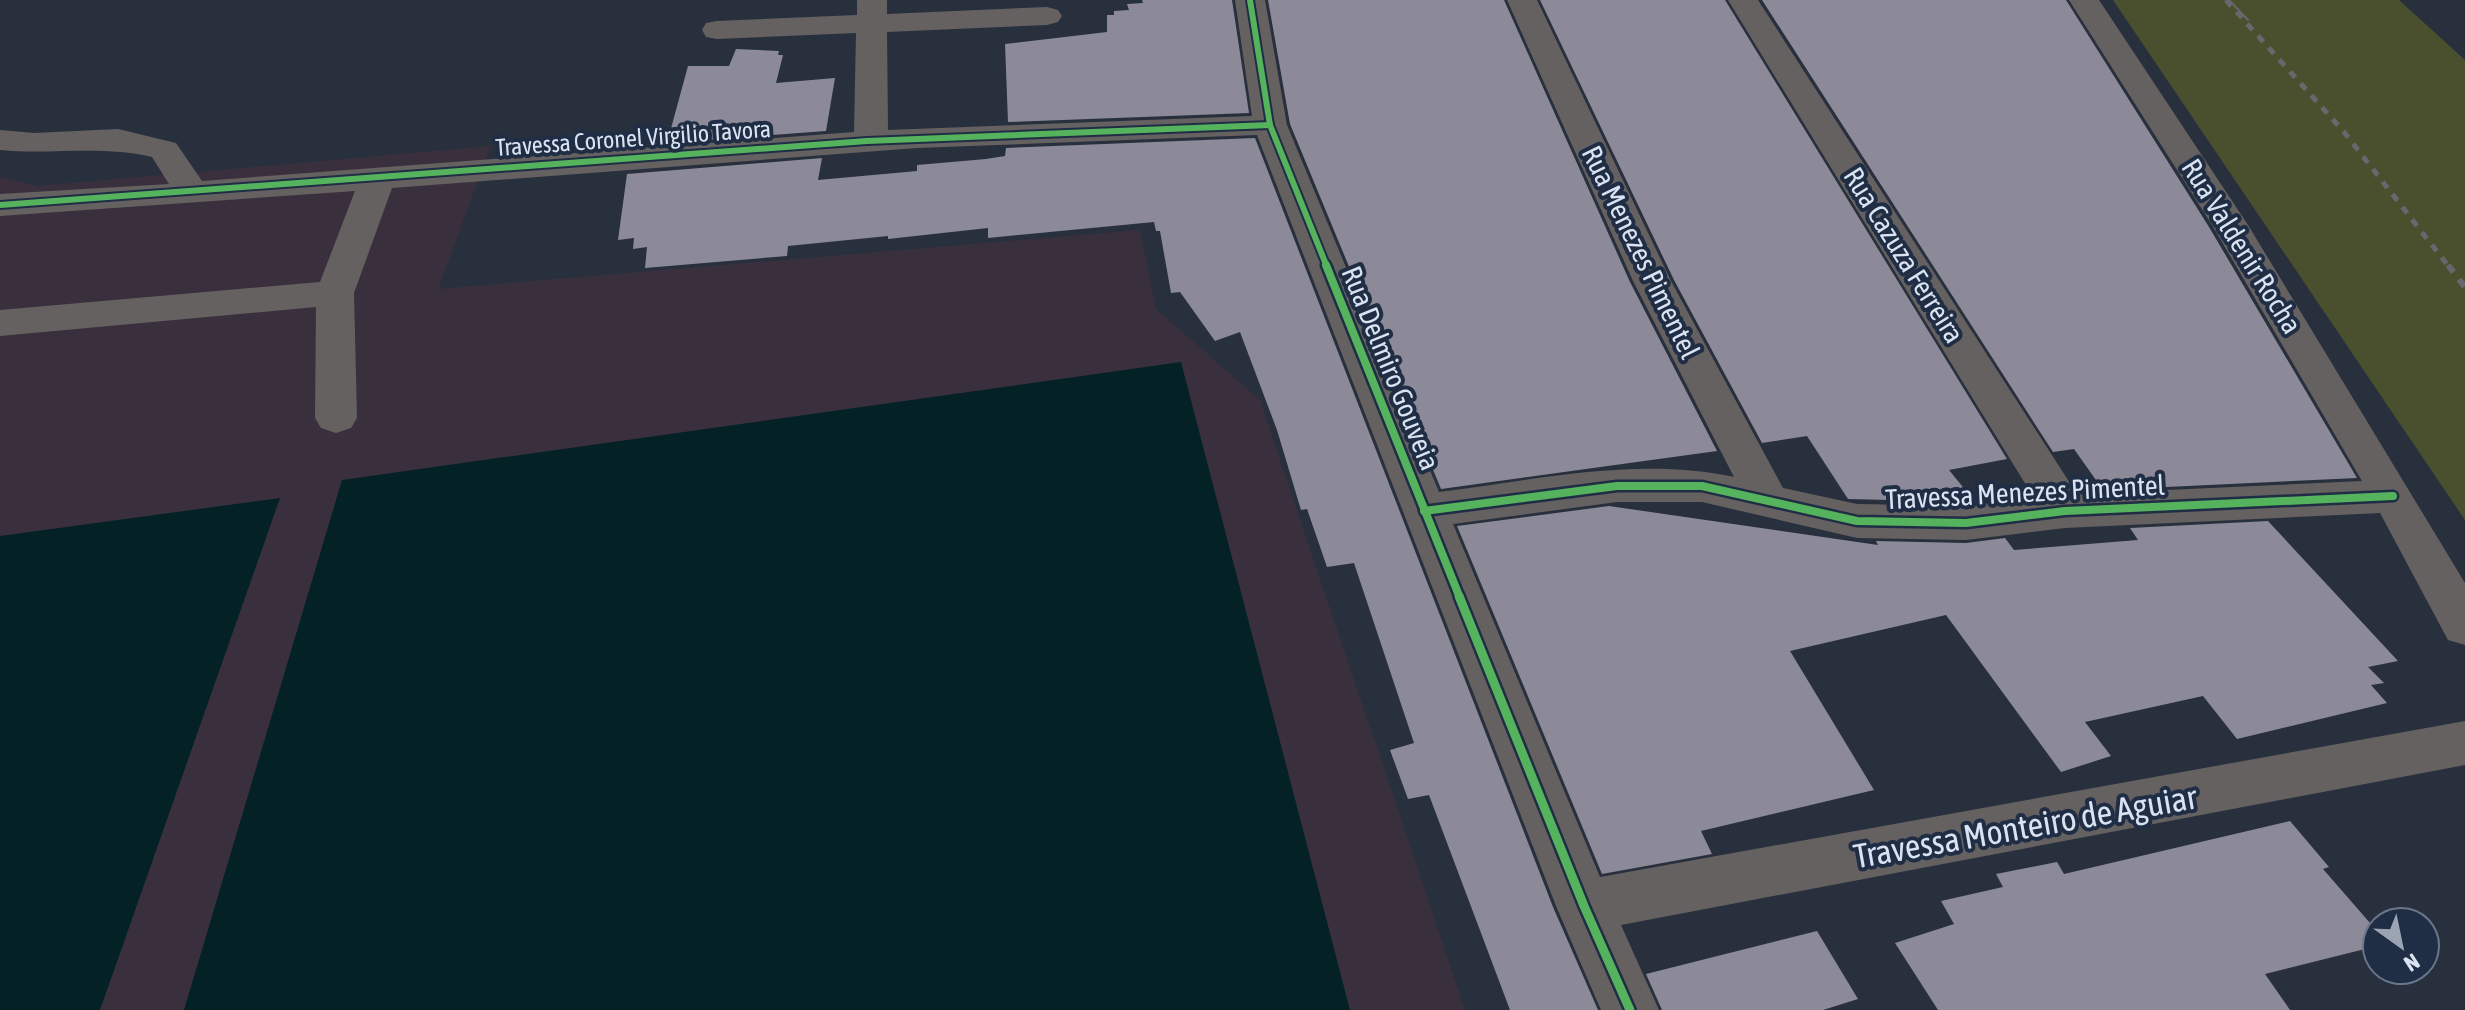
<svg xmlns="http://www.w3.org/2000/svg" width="2465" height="1010" font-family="'Asap Condensed',sans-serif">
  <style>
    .industrial { fill: #3a303d }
    .green { fill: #4a4f2e }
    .water { fill: #042126 }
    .building { fill: #8c8a98 }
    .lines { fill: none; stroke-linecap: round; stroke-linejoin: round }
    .minor { fill: #666161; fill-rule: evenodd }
    .tram { stroke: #67686d; stroke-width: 2 }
    .rail-far1 { stroke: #67686d; stroke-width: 5; stroke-dasharray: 8 8; stroke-linecap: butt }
    .rail { stroke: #67686d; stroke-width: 6; stroke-dasharray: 9 9; stroke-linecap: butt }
    .cycleway-far2-casing { stroke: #202e45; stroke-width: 10 }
    .cycleway-far1-casing { stroke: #202e45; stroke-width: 13 }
    .cycleway-casing { stroke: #202e45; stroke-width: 14 }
    .cycleway-far2 { stroke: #56b35d; stroke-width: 6 }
    .cycleway-far1 { stroke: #56b35d; stroke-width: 8 }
    .cycleway { stroke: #56b35d; stroke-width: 9 }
    .labels { text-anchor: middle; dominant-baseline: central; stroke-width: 8; stroke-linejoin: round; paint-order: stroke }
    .far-street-label { font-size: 24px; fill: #dae3f2; stroke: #202e45 }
    .street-label { font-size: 28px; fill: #dae3f2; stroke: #202e45 }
    .near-street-label { font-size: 34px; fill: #dae3f2; stroke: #202e45 }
  </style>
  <rect width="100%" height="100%" fill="#28303d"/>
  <path class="industrial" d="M491,146L438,289L1140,230L1156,309L1260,400L1465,1010H0V177L37,186Z"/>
  <path class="green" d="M2113,0H2399L2465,60V520Z"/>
  <g class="water">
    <path d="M1181,362L1350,1010H184L342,480Z"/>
    <path d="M280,498L100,1010H0V536Z"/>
  </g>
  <g class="building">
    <path d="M1142,0H1232L1249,113L1008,122L1005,44L1107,32V15H1114V11L1129,10L1127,4L1143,3Z"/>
    <path d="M1268,0H1504L1630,282L1717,451L1441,489L1290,124Z"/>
    <path d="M1540,0H1725L2007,459L1949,470L1975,502L1848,499L1807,436L1762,443L1674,280Z"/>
    <path d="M1762,0H2066L2209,227L2357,478L2103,490L2074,449L2053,452Z"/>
    <path d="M736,49L779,51L778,55H783L776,83L835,78L826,131L667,143L688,66H729Z"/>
    <path d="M1255,138L1553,907L1598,1010H1510L1429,795L1408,799L1390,750L1414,743L1354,563L1327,567L1307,509L1301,510L1277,430L1240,332L1215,341L1180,292L1171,293L1160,231H1156L1154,222L988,238V228L888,239V236L788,246L787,256L645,268L647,247L633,249L634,238L618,240L627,174L822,158L818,180L917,171V165L986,159L1005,156L1006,148Z"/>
    <path d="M1609,506L1878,545L1876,541L1966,543L2005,538L2014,550L2138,540L2130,528L2268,521L2398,661L2368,667L2384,683L2371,685L2387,703L2237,739L2203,696L2085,722L2111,756L2061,772L1946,615L1790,651L1874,790L1701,831L1712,854L1602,874L1457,526Z"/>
    <path d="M2290,821L2329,867L2323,869L2377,931V946L2265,974L2290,1010H1938L1895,943L1954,924L1941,901L2003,887L1996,874L2057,862L2064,874Z"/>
    <path d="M1817,931L1858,999L1823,1010H1662L1646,974Z"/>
  </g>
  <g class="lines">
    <path class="minor" d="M857,0H887V14L1047,7L1058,10L1062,16L1058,22L1047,25L887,32L888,130L1252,116L1235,0H1265L1287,125L1439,492C1535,480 1638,456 1734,477L1633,281L1507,0H1537L1671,281L1783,488L1857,504L1966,506L2034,498L1728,0H1758L2077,494L2362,481L2212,225L2069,0H2099L2248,225L2465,583V645L2448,640L2380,513L2065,528L1966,540L1857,538L1702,502H1617L1453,524L1600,877L2465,721V765L1621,925L1659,1010H1601L1556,906L1257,135L917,148L392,188L354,293L357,418L351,428L336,433L321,428L315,418L316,307L0,336V310L320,282L355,191L0,216V194L169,184L152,157C102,145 51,155 0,150V130L34,133L118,129L176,143L202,181L854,132L856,33L717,39L706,37L702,30L706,23L717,21L857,15Z"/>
    <path class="tram" d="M2229,0L2248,20"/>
    <path class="rail-far1" d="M2226,0L2344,132L2449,267"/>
    <path class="rail" d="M2448,265L2465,287"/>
    <defs>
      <g id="cycleway-far2">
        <path d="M1250,0L1270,125L1327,267"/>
        <path d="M0,205L867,141L1270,125"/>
      </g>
      <g id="cycleway-far1">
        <path d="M1326,265L1460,598"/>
        <path d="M1424,511L1617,486H1702L1857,521L1966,523L2065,511L2393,496"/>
      </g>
      <path id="cycleway" d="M1459,596L1584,906L1630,1010"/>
    </defs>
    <use href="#cycleway-far2" class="cycleway-far2-casing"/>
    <use href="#cycleway-far1" class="cycleway-far1-casing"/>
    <use href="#cycleway" class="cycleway-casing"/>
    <use href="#cycleway-far2" class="cycleway-far2"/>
    <use href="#cycleway-far1" class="cycleway-far1"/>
    <use href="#cycleway" class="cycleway"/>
  </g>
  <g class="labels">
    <g class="far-street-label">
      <text transform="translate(633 138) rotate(-4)">Travessa Coronel Virgilio Tavora</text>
    </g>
    <g class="street-label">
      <text transform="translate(2242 246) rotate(58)">Rua Valdenir Rocha</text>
      <text transform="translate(1641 252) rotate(64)">Rua Menezes Pimentel</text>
      <text transform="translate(1904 255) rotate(58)">Rua Cazuza Ferreira</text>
      <text transform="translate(1391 368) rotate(68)">Rua Delmiro Gouveia</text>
      <text transform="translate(2025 492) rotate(-3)">Travessa Menezes Pimentel</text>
    </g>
    <g class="near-street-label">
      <text transform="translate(2025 826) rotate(-10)">Travessa Monteiro de Aguiar</text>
    </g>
  </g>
  <g transform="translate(2401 946) rotate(147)"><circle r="38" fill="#202e45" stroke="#6a768a" stroke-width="2"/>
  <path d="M0-6L14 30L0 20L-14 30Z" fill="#9ca4b3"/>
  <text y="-12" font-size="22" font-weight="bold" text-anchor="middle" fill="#dae3f2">N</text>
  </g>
</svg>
